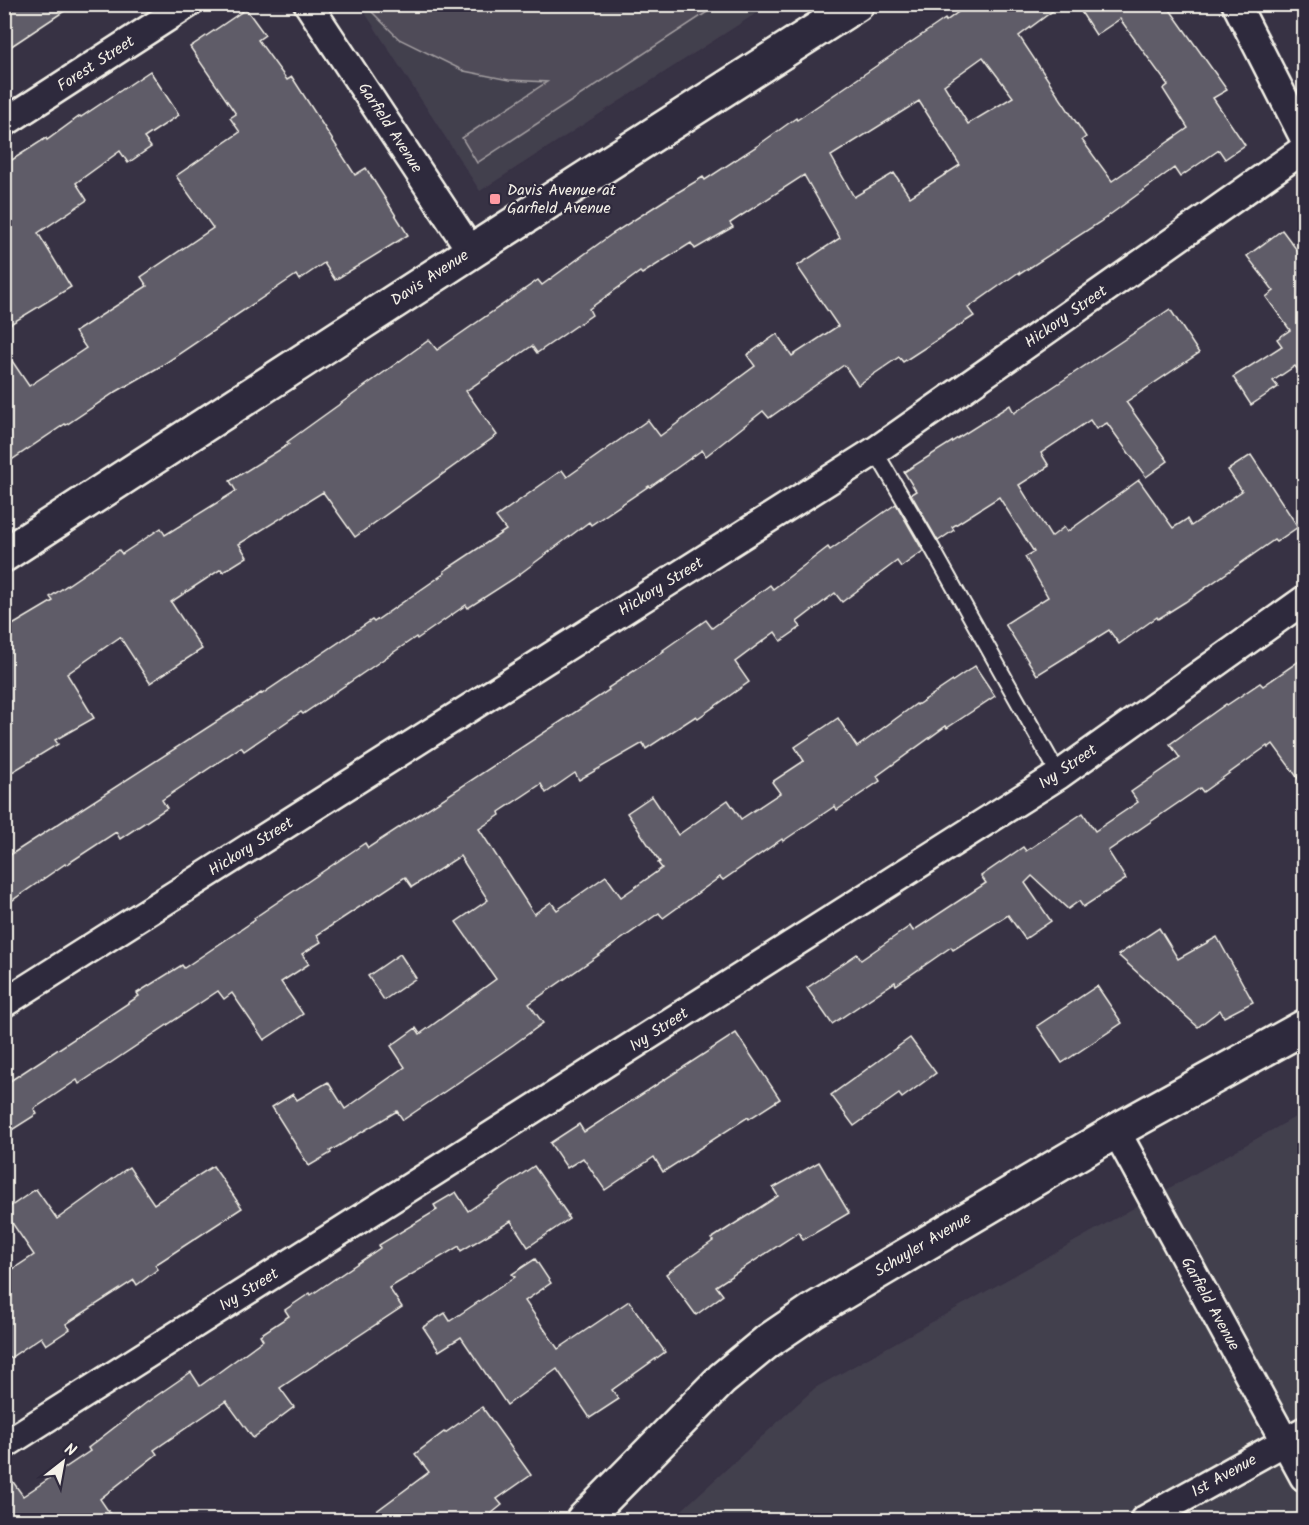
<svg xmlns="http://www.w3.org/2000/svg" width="1309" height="1525" font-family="Kalam,sans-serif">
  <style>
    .built { fill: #433f4e }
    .green { fill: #504b59; stroke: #a29ea0; stroke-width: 1.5 }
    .building { fill: #5f5c67; stroke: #f4f1e8; stroke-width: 1.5; fill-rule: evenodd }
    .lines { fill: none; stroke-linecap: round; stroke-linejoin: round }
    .service-casing { stroke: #f4f1e8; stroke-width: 18 }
    .minor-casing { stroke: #f4f1e8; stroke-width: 32 }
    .tertiary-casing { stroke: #f4f1e8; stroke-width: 38 }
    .secondary-casing { stroke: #f4f1e8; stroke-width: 38 }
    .service { stroke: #2f2a3d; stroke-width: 14 }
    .minor { stroke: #2f2a3d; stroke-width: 27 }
    .tertiary { stroke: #2f2a3d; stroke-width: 33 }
    .secondary { stroke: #2f2a3d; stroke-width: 33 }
    .poi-dot { fill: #ff9aa2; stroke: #2f2a3d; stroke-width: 2 }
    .labels { text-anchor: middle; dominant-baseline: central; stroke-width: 4.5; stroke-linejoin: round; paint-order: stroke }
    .street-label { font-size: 16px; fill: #f4f1e8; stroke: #2f2a3d }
    .poi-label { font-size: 16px; fill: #f4f1e8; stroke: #2f2a3d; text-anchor: start }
  </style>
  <rect width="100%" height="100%" fill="#373244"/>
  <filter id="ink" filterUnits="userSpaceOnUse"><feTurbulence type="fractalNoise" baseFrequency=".0167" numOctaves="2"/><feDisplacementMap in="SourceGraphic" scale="12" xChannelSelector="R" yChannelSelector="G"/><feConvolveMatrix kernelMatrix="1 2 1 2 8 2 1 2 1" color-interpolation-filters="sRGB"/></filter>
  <g filter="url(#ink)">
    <g class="built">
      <path d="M360,5H769L480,191Z"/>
      <path d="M1304,1112V1520H671L815,1388Z"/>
    </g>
    <path class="green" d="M365,5H718L477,163L462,138L547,82L509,80L464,71L399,39Z"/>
    <g class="building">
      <path d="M4,4H75L4,51Z"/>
      <path d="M969,4H1062L1019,36L1086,137L1082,140L1112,181L1188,128L1163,89L1168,85L1120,19L1096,35L1076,4H1166L1227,90L1213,98L1245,145L1225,159L1219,150L1180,177L1174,168L1100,222L1020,274L1019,272L968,308L974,316L903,362L899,357L858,385L844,365L769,418L763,411L706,456L702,450L650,487L649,486L591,525L589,522L513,579L468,608L466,605L417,639L416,637L303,714L301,712L244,751L241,747L162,800L167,808L120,839L116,832L66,865L65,864L4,906V859L261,693L262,694L372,620L374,622L445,573L444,571L506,530L496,517L562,470L567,477L648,420L660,436L755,366L747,355L777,334L792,356L838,326L797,266L840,238L804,175L730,223L733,227L695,249L691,243L642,274L640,272L589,309L592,315L537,353L532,346L466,391L497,435L355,537L323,492L239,544L247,557L223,572L221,569L171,602L202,649L150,683L120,637L67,674L94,718L55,740L58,744L4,777V630L53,601L50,597L119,550L122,554L161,528L165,535L236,491L230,481L289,444L287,442L429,340L437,350L538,280L542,285L612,234L665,200L703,177L705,180L757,146L796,118L797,120L945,19L946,21ZM983,57L1013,97L968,124L944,85ZM919,101L960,165L910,197L894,173L854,197L831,156Z"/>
      <path d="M246,9L265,35L258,40L287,80L292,77L355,175L366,168L408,235L335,280L324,263L299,280L296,275L161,366L114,393L66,425L65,424L4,465V349L29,386L86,348L75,332L147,286L141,277L213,228L176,176L240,132L230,118L236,114L190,47Z"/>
      <path d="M150,71L179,115L144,138L151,147L128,163L120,151L76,183L87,200L38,233L71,287L4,328V165L46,138L47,140L80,116L81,117Z"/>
      <path d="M1282,230L1305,261V380L1295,366L1273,381L1278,387L1251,405L1233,377L1282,346L1277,339L1290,330L1266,297L1274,291L1247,256Z"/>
      <path d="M1170,309L1199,353L1126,402L1168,461L1146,477L1107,423L1096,429L1090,420L1041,453L1049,466L1019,485L1051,537L1064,527L1067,532L1139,480L1173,528L1187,519L1191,526L1242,491L1228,470L1251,455L1298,527L1276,542L1274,540L1185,602L1158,619L1157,617L1119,644L1109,630L1037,675L1005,624L1048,597L1025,557L1034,552L999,497L952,527L954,530L938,541L911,494L916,491L904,472L1010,405L1014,413Z"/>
      <path d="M896,504L923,551L901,567L897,561L842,602L835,593L797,622L801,627L781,641L775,632L735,662L749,682L698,718L696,716L646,749L643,743L579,780L575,773L546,793L541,784L499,812L500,815L479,829L534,914L551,902L557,910L606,876L621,897L662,868L658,863L660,862L627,813L652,796L678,835L728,800L741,819L780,793L772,782L804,761L795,747L838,718L857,747L916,704L917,705L975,666L995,696L947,728L946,726L877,776L880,781L837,810L835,806L783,841L782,839L723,880L720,877L663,918L659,913L529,1004L543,1023L513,1045L403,1120L397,1111L330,1151L331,1153L309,1166L272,1107L293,1094L297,1100L328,1082L345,1109L405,1067L391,1046L416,1028L420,1034L496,979L456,922L488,900L460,856L412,887L405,877L317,935L321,942L302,954L309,964L281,982L303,1014L264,1040L232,993L224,999L218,991L79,1084L77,1080L34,1109L37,1114L4,1135V1085L139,996L137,993L182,965L184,968L255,920L254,918L365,843L368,848L609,690L608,688L664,651L663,650L706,620L712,628L770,585L773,589L828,547L830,550Z"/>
      <path d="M1305,657V788L1273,744L1268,748L1267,746L1203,792L1200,788L1108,851L1126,879L1083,907L1079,901L1068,909L1032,876L1025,883L1051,921L1025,939L1008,915L953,950L951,947L896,985L895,982L832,1024L807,988L857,954L861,960L910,926L913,931L986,883L981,876L1023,847L1026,851L1083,813L1095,831L1138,802L1131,792L1180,758L1170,744L1226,704L1227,705L1260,683L1263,686Z"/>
      <path d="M1159,928L1178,959L1217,937L1253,1002L1224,1017L1220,1010L1198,1027L1118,955Z"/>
      <path d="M400,954L416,978L384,1000L368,976Z"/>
      <path d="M1097,986L1122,1023L1062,1063L1037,1026Z"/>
      <path d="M736,1033L780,1099L749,1119L748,1117L663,1172L654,1157L605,1190L583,1158L567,1168L550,1143L579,1124L584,1132Z"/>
      <path d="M910,1038L936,1073L902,1098L899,1094L854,1126L831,1095Z"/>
      <path d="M819,1162L849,1213L803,1240L799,1232L716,1286L723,1295L696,1315L666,1274L713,1241L711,1239L778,1196L773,1188Z"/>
      <path d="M213,1166L242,1208L155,1265L158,1269L137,1285L134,1280L66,1324L70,1329L46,1345L41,1337L4,1362V1275L34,1255L4,1211L36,1189L57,1219L129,1167L154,1204Z"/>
      <path d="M534,1166L568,1215L567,1216L569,1219L528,1247L511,1221L461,1251L459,1246L389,1288L402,1307L280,1388L294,1407L253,1438L226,1401L154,1450L157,1454L100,1499L115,1521H4V1469L23,1496L90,1451L88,1448L146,1403L191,1372L200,1386L263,1340L260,1335L289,1316L285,1310L310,1293L311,1295L380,1248L379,1245L437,1210L434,1205L456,1192L468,1211Z"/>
      <path d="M535,1259L551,1283L525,1301L558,1349L629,1301L665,1352L612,1390L619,1399L590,1418L557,1369L507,1405L461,1337L439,1351L423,1327L445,1313L450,1321L515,1277L512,1274Z"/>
      <path d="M482,1407L531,1475L497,1499L502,1505L482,1521H363L429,1472L415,1454L444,1432L445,1433Z"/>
    </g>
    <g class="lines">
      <defs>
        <path id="service" d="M875,451L931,546L1059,775"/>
        <g id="minor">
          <path d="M308,4L471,251"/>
          <path d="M1236,4L1304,138"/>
          <path d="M4,123L188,4"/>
          <path d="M4,1003L875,451L1304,149"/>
          <path d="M1116,1131L1304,1477"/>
          <path d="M4,1445L1059,775L1304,600"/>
          <path d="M1144,1520L1304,1431"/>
        </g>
        <path id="tertiary" d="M4,555L503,231L857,4"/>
        <path id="secondary" d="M583,1520L722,1379L768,1341L812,1311L1116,1131L1304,1027"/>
      </defs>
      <use href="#service" class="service-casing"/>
      <use href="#minor" class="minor-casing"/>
      <use href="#tertiary" class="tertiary-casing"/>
      <use href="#secondary" class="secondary-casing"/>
      <use href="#service" class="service"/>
      <use href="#minor" class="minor"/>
      <use href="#tertiary" class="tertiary"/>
      <use href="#secondary" class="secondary"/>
    </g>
  </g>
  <rect class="poi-dot" x="489" y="193" width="12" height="12" rx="3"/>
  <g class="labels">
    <g class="street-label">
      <text transform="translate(96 64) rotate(-33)">Forest Street</text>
      <text transform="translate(390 128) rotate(57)">Garfield Avenue</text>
      <text transform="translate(430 278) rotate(-33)">Davis Avenue</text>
      <text transform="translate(1066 317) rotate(-35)">Hickory Street</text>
      <text transform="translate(661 587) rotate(-32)">Hickory Street</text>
      <text transform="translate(1068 767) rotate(-34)">Ivy Street</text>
      <text transform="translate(251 847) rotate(-32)">Hickory Street</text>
      <text transform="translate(659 1030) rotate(-33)">Ivy Street</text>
      <text transform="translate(923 1245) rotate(-31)">Schuyler Avenue</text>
      <text transform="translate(249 1290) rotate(-32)">Ivy Street</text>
      <text transform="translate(1210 1304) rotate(61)">Garfield Avenue</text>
      <text transform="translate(1224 1476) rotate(-29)">1st Avenue</text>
    </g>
    <g class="poi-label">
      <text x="507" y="190">Davis Avenue at<tspan x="507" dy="18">Garfield Avenue</tspan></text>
    </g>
  </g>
  <rect width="1309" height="1525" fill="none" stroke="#2f2a3d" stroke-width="24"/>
  <rect x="12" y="12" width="1285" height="1501" fill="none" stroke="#f4f1e8" stroke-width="2" filter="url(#ink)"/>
  <g transform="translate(63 1462) rotate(31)" stroke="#2f2a3d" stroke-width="4.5" paint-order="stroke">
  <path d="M0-4.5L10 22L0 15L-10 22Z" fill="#f4f1e8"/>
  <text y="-9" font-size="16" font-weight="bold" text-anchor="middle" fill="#f4f1e8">N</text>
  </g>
</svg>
